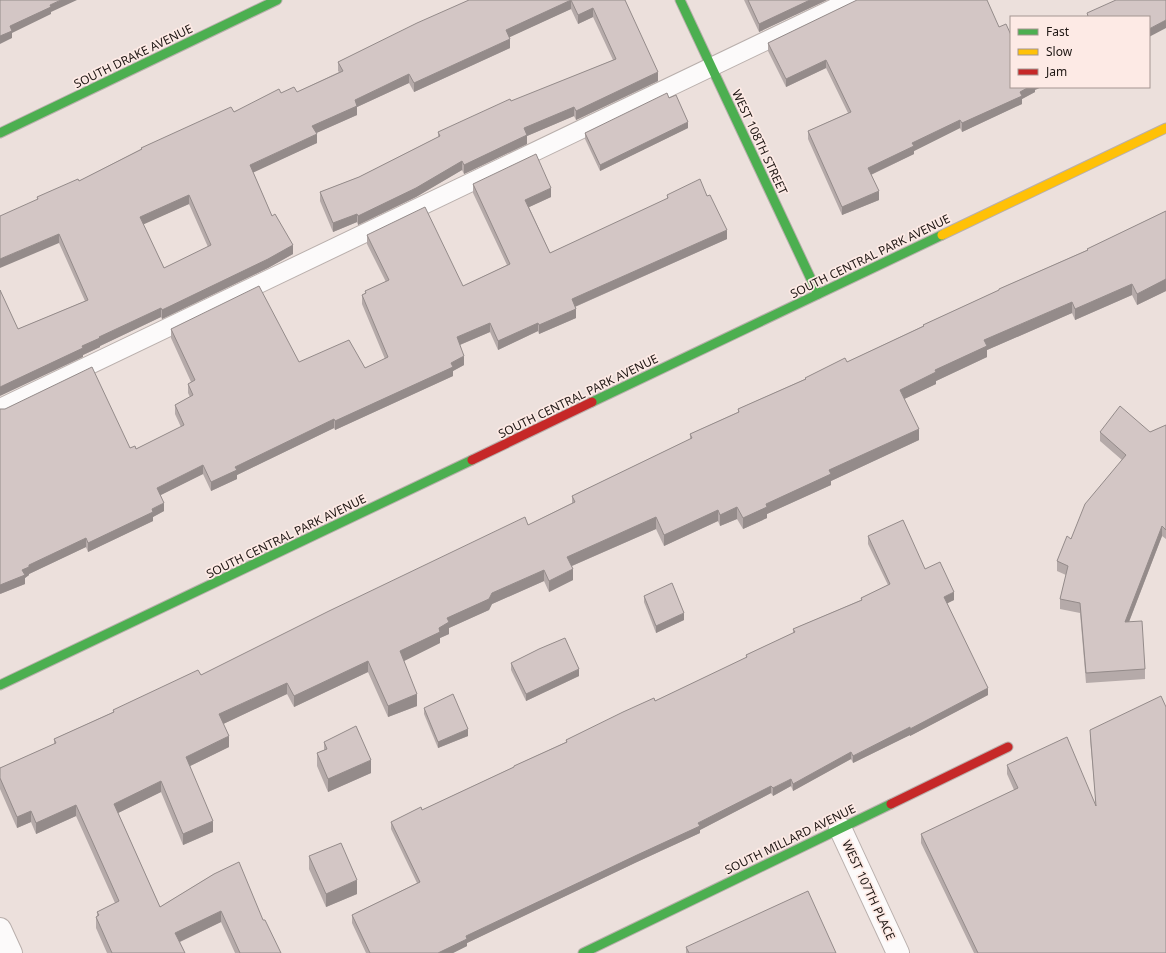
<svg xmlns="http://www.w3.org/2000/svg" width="1166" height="953" font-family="'Noto Sans',sans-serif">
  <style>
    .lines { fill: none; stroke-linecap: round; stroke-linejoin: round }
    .lane-casing { stroke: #b9afac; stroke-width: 20 }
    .street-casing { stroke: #b9afac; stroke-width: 24 }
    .fast-casing { stroke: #b9afac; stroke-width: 11 }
    .slow-casing { stroke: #b9afac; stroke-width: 11 }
    .jam-casing { stroke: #b9afac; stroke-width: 11 }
    .lane { stroke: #fcfafa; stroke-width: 18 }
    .street { stroke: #fcfafa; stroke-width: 22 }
    .fast { stroke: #4caf50; stroke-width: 9 }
    .slow { stroke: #ffc107; stroke-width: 9 }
    .jam { stroke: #c62828; stroke-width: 9 }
    .wall { fill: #b5aaa9; fill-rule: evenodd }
    .shaded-wall { fill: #948b8a }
    .building { fill: #d3c6c5; stroke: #948b8a; fill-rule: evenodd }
    .labels { text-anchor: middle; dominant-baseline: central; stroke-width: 3.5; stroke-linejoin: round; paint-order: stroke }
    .street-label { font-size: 12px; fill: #1e1613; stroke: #fdeae5 }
  </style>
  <rect width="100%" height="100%" fill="#ece0dc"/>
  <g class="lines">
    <defs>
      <path id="lane" d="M0,408L851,0"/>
      <g id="street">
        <path d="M840,828L898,953"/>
        <path d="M0,929L11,953"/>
      </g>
      <g id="fast">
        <path d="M680,0L818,294"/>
        <path d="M0,133L277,0"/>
        <path d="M592,402L942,235"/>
        <path d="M0,685L472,460"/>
        <path d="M583,953L891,804"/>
      </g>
      <path id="slow" d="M942,235L1166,128"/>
      <g id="jam">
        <path d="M472,460L592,402"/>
        <path d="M891,804L1008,747"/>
      </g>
    </defs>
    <use href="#lane" class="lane-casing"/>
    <use href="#street" class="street-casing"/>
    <use href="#fast" class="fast-casing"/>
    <use href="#slow" class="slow-casing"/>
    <use href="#jam" class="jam-casing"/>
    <use href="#lane" class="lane"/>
    <use href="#street" class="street"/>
    <use href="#fast" class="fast"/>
    <use href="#slow" class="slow"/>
    <use href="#jam" class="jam"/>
  </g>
  <g class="wall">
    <path d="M469,0H625L658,81L576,120L574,116L527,136V144L464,174L462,170L416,197L358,225L357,222L333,232L320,201V192L359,177L438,137V132L613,60L593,17L578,24L571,9L509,37L510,48L414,92L409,83L357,107V115L316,133L317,143L253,172L272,216L293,254L268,268L162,319L161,317L100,346V347L83,355V357L18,329L85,301L59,243L37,200V197L79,181L141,149V148L281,93L297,92L339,72L338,71V62ZM189,204L208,247L164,268L143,224Z"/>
    <path d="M744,0H827L759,32Z"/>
    <path d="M856,1L999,27L1035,90V92L1022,99V104L962,132L960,128L914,151V154L871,175L879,200L842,215L808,139V131L848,113L826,68L786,87L768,51V43Z"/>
    <path d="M669,98L688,128L600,171L585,139V133Z"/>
    <path d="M473,184L551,197L529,207L550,253L667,199V195L727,239L575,307L576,318L539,334L538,331L498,350L490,332L460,345L464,365L453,371V376L335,430L334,428L237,475V479L211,491L203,474L160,495L164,511L153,517V521L88,552L86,547L29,574V575L25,578V584L0,594L130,448L136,449L181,427L175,414V405L190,397L188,393V384L191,382L171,338V329L299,362L365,368L385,359L362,304V295L365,293V291L386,282L367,244V235L463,286L507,265L473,193Z"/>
    <path d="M1166,211V291L1137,305L1132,295L1075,320L1072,313L987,350V357L936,381V384L904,399L919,440L831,481V485L767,514V518L743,529L737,519L720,526L718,521L664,546L656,529L572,566L573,580L549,592L544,581L492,604L489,610L449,628V634L440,638V643L404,661L417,706L388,717L368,672L294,707L287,694L223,724L229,747L190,766L213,832L183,845L161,792L118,813L160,907L214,874L263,920L281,953H235L221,922L180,942L185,953H107L96,928V917L97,916V912L115,903L76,816L36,834L31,822L17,828L0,789V768L54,744V739L113,712V710L201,675L528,525L572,503V496L690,439V434L738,412V409L805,379V378L847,362L923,326V325L999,290V289L1087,250V249Z"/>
    <path d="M1166,425V539L1162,536L1129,622L1145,669V679L1086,683L1080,613L1060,609V599L1066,575L1057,571V561L1122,460L1100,441V432H1150Z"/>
    <path d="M868,536L925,569L954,600L947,603L988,695L910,736V735L853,763L851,759L793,791L791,786L773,796L771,793L700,830V833L637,862L467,943V946L453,953H366L352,923V915L417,883L391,829V822L422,810L514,767V766L566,742V740L655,701L746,658V655L793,633V629L861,600V598L888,585L868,544Z"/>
    <path d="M644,596L684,620L656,633L644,602Z"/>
    <path d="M511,663L579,676L526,701L511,670Z"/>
    <path d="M424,708L468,736L438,748L424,714Z"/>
    <path d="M1090,730L1166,953H974L921,843V834L1014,790L1007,774V765L1096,804L1090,739Z"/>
    <path d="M324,742L371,773L328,792L317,766V753L324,750Z"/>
    <path d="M309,856L357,894L326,907L309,869Z"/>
    <path d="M686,947L836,953H686Z"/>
  </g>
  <g class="shaded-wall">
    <path d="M61,0H77L51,12V14L12,33V38L0,44V36L10,26L50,5Z"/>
    <path d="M571,0V9L506,39V30Z"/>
    <path d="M810,0H827L759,32V24Z"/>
    <path d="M593,8V17L578,24V15Z"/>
    <path d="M1166,20V28L1149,37V29Z"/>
    <path d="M510,39V48L414,92V83Z"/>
    <path d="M826,60V68L786,87V79Z"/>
    <path d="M658,72V81L576,120V111Z"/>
    <path d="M409,74V83L357,107V115L312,135V126L355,100Z"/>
    <path d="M1029,87H1042L1035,90V92L1022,99V104L962,132V123Z"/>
    <path d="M574,107V116L527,136V144L464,174V165L524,128Z"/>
    <path d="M960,120V128L914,151V154L868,176V168L912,143Z"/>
    <path d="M688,122V128L600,171V165Z"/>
    <path d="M317,134V143L250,174V165Z"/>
    <path d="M462,161V170L416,197L358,225V216Z"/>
    <path d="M551,188V197L525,209V200Z"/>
    <path d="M879,191V200L842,215V207Z"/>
    <path d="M189,195V204L140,226V217Z"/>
    <path d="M357,214V222L333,232V223Z"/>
    <path d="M727,230V239L572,308V299Z"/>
    <path d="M59,234V243L0,268V259Z"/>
    <path d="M293,245V254L268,268L162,319V310Z"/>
    <path d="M1166,279V291L1137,305V294Z"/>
    <path d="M1132,284V295L1075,320V309Z"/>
    <path d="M1072,302V313L987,350V357L936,381V384L900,401V390L935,370L984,340Z"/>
    <path d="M161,308V317L100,346V347L83,355V357L0,396V387L99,337Z"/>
    <path d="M576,309V318L539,334V325Z"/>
    <path d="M490,323V332L457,346V337Z"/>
    <path d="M538,323V331L498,350V341Z"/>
    <path d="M464,356V365L453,371V376L335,430V421L451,363Z"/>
    <path d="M334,419V428L237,475V479L211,491V482L235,467Z"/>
    <path d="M919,429V440L831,481V485L767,514V518L743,529V518L766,504L829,470Z"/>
    <path d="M203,465V474L157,497V488Z"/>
    <path d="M164,503V511L153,517V521L88,552V543Z"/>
    <path d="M737,507V519L720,526V515Z"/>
    <path d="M718,510V521L664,546V535Z"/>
    <path d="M656,517V529L567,568V557Z"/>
    <path d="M1162,526V536L1125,632V622Z"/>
    <path d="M86,538V547L29,574V575L25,578V584L0,594V585L29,565Z"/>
    <path d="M573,569V580L549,592V581Z"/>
    <path d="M544,570V581L492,604L489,610L449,628V634L440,638V643L400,663V651L439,628L447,618L492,593Z"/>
    <path d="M954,592V600L944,605V597Z"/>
    <path d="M684,613V620L656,633V626Z"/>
    <path d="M368,661V672L294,707V696Z"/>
    <path d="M579,669V676L526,701V694Z"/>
    <path d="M287,683V694L219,726V714Z"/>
    <path d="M988,688V695L910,736V729Z"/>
    <path d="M417,694V706L388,717V706Z"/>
    <path d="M910,727V735L853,763V756Z"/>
    <path d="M468,729V736L438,748V742Z"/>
    <path d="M229,736V747L186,768V757Z"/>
    <path d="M851,752V759L793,791V784Z"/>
    <path d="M371,760V773L328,792V779Z"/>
    <path d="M791,779V786L773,796V788Z"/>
    <path d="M161,781V792L114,815V804Z"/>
    <path d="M771,786V793L700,830V833L637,862L467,943V946L453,953H438L466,936L698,823Z"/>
    <path d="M76,805V816L36,834V823Z"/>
    <path d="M31,811V822L17,828V817Z"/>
    <path d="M213,821V832L183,845V834Z"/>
    <path d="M357,880V894L326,907V894Z"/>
    <path d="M221,911V922L175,944V933Z"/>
  </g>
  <g class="building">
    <path d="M0,0H61L50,5L51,7L10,26L12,31L0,36Z"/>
    <path d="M469,0H571L506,30L510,39L414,83L409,74L355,100L357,106L312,126L317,134L250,165L272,216L275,214L293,245L268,259L162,310L161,308L99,337L100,338L82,346L83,348L0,387V290L18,329L88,300L59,234L0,259V216L38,199L37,197L78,179L79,181L142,149L141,148L231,107L234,112L279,89L281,93L294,87L297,92L343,71L338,62L417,23ZM189,195L211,245L164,268L140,217Z"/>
    <path d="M571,0H625L658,72L576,111L574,107L524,128L527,135L464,165L462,161L416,188L358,216L357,214L333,223L320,192L359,177L440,136L438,132L510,99L511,101L616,59L593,8L578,15Z"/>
    <path d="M748,0H810L759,24Z"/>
    <path d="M857,0H987L999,27L1006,24L1011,35V87H1029L1020,92L1022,96L962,123L960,120L912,143L914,146L868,168L879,191L842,207L808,131L851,112L826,60L786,79L768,43Z"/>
    <path d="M1116,0H1166V20L1149,29V17H1085L1088,16L1087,13Z"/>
    <path d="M667,93L669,98L676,95L688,122L600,165L585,133Z"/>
    <path d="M536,154L551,188L525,200L550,253L668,198L667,195L700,179L707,196L710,195L727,230L572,299L576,309L539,325L538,323L498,341L490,323L457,337L464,356L451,363L453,367L335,421L334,419L235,467L237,470L211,482L203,465L157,488L164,503L152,509L153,512L88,543L86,538L29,565V567L22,570L25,575L0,585V409H5L92,367L130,448L135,446L136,449L184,425L175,405L193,395L188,384L195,380L171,329L259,286L299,362L349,340L365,368L388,357L362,295L366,293L365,291L389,280L367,235L425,207L463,286L510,264L473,184Z"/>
    <path d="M1166,211V279L1137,294L1132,284L1075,309L1072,302L984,340L987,346L935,370L936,372L900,390L919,429L829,470L831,474L766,504L767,507L743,518L737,507L720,515L718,510L664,535L656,517L567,557L573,569L549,581L544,570L492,593L489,599L447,618L449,622L439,628L440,632L400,651L417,694L388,706L368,661L294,696L287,683L219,714L229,736L186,757L213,821L183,834L161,781L114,804L160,907L214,874L239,862L263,920H265L281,953H240L221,911L175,933L185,953H112L96,917L99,915L97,912L119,901L76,805L36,823L31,811L17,817L0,778V768L56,743L54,739L114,712L113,710L198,670L201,675L329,611L525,517L528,525L575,502L572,496L692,438L690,434L739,412L738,409L806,379L805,378L845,358L847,362L924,326L923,325L999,290V289L1088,250L1087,249Z"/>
    <path d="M1120,406L1150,432L1166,425V530L1162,526L1125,622L1142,621L1145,669L1086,673L1080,603L1060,599L1068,566L1057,561L1067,536L1071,539L1085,504L1126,455L1100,432Z"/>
    <path d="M903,520L925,569L940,562L954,592L944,597L988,688L910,729V727L853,756L851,752L793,784L791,779L773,788L771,786L698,823L700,826L637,855L466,936L467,939L438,953H370L352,915L420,882L391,822L421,807L422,810L514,767V766L567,742L566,740L623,712L654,698L655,701L747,657L746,655L795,632L793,629L862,600L861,598L890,584L868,536Z"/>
    <path d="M672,583L684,613L656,626L644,596Z"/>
    <path d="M565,638L579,669L526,694L511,663L539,649Z"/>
    <path d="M453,694L468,729L438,742L424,708Z"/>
    <path d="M1161,696L1166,707V953H978L921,834L1018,788L1007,765L1067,737L1096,806L1090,730Z"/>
    <path d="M356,726L371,760L328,779L317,753L327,749L324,742Z"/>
    <path d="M341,843L357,880L326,894L309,856Z"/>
    <path d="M808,891L836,953H689L686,947Z"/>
  </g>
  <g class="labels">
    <g class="street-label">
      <text transform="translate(133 56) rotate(-26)">SOUTH DRAKE AVENUE</text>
      <text transform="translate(760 142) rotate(65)">WEST 108TH STREET</text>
      <text transform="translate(870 256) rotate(-26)">SOUTH CENTRAL PARK AVENUE</text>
      <text transform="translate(578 396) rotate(-26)">SOUTH CENTRAL PARK AVENUE</text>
      <text transform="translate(286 536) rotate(-26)">SOUTH CENTRAL PARK AVENUE</text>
      <text transform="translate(790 839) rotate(-26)">SOUTH MILLARD AVENUE</text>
      <text transform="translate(869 890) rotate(65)">WEST 107TH PLACE</text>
    </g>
  </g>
  <rect x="1010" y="16" width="140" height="72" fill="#fdeae5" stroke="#a49591"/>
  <rect x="1018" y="29" width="20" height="6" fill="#4caf50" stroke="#a49591"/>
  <text x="1046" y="36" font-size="12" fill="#1e1613">Fast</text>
  <rect x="1018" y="49" width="20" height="6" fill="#ffc107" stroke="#a49591"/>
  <text x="1046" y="56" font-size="12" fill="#1e1613">Slow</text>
  <rect x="1018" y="69" width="20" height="6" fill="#c62828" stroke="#a49591"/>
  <text x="1046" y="76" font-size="12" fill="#1e1613">Jam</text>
</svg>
